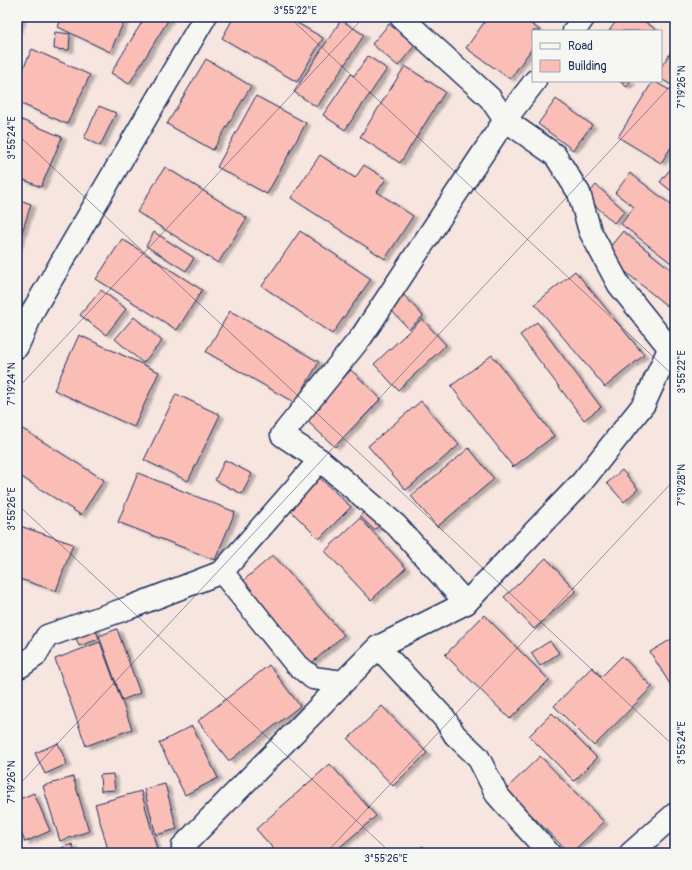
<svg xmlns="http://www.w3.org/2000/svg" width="692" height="870" font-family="Pangolin,sans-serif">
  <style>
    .building { fill: #fabeb7; stroke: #1b2f5e; filter: url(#shadow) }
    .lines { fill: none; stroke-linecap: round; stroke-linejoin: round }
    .street-casing { stroke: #1b2f5e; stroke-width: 25 }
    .street { stroke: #f6f6f2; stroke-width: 22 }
    .ticks { fill: none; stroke: #1b2f5e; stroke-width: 1; stroke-opacity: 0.45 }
    .neatline { fill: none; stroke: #1b2f5e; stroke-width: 1.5 }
    .ticks-label { font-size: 10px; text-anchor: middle; fill: #1b2f5e }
  </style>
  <defs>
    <filter id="shadow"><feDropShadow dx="4.5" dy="2.5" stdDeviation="1" flood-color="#0004"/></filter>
  </defs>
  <rect width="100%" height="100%" fill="#f7e5e0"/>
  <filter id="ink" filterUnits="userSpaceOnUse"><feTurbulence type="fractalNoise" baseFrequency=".025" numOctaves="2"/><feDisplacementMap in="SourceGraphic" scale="8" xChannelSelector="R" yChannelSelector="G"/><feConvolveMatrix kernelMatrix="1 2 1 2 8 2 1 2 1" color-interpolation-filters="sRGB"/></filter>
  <g filter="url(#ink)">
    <g class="building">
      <path d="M17,17H22L17,31Z"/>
      <path d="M62,17H126L110,52L58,27Z"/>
      <path d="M145,17H170L129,84L111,73Z"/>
      <path d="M234,17H287L323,38L297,82L222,38Z"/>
      <path d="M488,17H521L541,31H533V47L510,79L466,48Z"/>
      <path d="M619,17H638L658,31H609Z"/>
      <path d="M341,20L364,35L317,107L294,92Z"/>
      <path d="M389,24L415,45L398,66L372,44Z"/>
      <path d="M55,32L70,34L69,50L54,49Z"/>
      <path d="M674,47L675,48V87L661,79V67Z"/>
      <path d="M32,49L90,75L67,124L17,102V82Z"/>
      <path d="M368,56L387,69L345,130L323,115L351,74L354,76Z"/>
      <path d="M206,59L251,86L213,150L167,124Z"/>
      <path d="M405,66L445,92L400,163L360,137Z"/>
      <path d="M619,81H631L627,87Z"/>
      <path d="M653,81L675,93V141L661,163L618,137Z"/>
      <path d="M256,96L306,123L267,194L217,167Z"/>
      <path d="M556,99L592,125L573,150L538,124Z"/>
      <path d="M99,106L116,113L100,146L84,138Z"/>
      <path d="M17,118L62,137L41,187L17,177Z"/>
      <path d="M320,155L355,178L364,165L386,179L377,192L413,216L385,259L291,198Z"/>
      <path d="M675,163V194L660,182Z"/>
      <path d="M165,167L247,218L218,263L137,212Z"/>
      <path d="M630,173L675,208V266L621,224L634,207L615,193Z"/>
      <path d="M596,185L625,211L614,223L586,197Z"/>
      <path d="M17,199L31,204L17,248Z"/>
      <path d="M300,231L371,279L332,334L262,286Z"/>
      <path d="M623,231L675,273V296L667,306L604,254Z"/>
      <path d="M154,232L194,258L186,271L146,246Z"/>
      <path d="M122,239L202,290L177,330L96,279Z"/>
      <path d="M575,271L644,355L605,387L535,304Z"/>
      <path d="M101,290L126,309L106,335L80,315Z"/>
      <path d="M404,295L423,316L409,329L390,309Z"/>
      <path d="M230,311L319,362L295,403L206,352Z"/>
      <path d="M134,317L162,341L143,363L115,339Z"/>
      <path d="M422,319L446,345L398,390L374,364Z"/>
      <path d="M537,322L601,407L584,420L520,335Z"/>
      <path d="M79,335L159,372L134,427L54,390Z"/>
      <path d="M492,355L554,436L513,467L451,386Z"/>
      <path d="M351,370L381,399L335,447L305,419Z"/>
      <path d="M176,394L220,415L188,481L144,460Z"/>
      <path d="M421,401L459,445L406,490L368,446Z"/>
      <path d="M21,428L104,480L81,515L17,474V434Z"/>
      <path d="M469,448L494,479L437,527L411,496Z"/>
      <path d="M225,460L252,474L242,494L215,480Z"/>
      <path d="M622,470L638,489L624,502L607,483Z"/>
      <path d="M138,473L235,512L215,560L118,522Z"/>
      <path d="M320,478L351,507L319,539L289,509Z"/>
      <path d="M370,506L384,521L374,530L360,516Z"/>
      <path d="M360,518L406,568L371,600L325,551Z"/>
      <path d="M17,525L73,544L56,591L17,578Z"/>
      <path d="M273,555L344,635L308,666L237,586Z"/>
      <path d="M546,558L576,591L534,629L504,597Z"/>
      <path d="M484,615L549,680L510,719L445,655Z"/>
      <path d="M93,622L99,639L79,646L73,630Z"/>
      <path d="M117,629L140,693L122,700L99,636Z"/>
      <path d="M675,637V692L650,652Z"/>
      <path d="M550,641L559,653L540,666L531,653Z"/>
      <path d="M100,642L132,729L86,746L55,659Z"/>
      <path d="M622,656L652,687L594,746L554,706L592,667L601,677Z"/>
      <path d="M269,665L300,706L229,761L198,721Z"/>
      <path d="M382,706L427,753L393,786L348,739Z"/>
      <path d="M552,713L597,758L574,781L529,736Z"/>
      <path d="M192,726L218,778L185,795L159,743Z"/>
      <path d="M58,743L67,764L45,774L35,753Z"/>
      <path d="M540,756L604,822L571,853H569L506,789Z"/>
      <path d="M330,764L376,816L333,853H277L256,829Z"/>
      <path d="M113,774L115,790L101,791L100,775Z"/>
      <path d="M73,777L89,831L60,841L43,786Z"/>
      <path d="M165,784L177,829L156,835L144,789Z"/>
      <path d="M141,791L158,853H109L95,804Z"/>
      <path d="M34,793L50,831L25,842L17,823V800Z"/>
      <path d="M72,844L75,853H49Z"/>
      <path d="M423,846L427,853H412Z"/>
    </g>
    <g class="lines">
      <defs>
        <g id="street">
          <path d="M401,17L490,98L505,120L555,155L579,193L590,231L619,285L675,355"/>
          <path d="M574,31L584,17"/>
          <path d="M17,347L34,309L205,17"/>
          <path d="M222,572L295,663L313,678L343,682L378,647L445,719L455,735L478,757L497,795L549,853"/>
          <path d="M466,603L396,525L320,460L282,435L362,336L505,120L535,81"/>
          <path d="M17,666H21L35,656L47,636L131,607L222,572L320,460"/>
          <path d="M183,853V846L378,647L466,603L582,482L644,404L670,347L675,340"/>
          <path d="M631,853L675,814"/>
        </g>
      </defs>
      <use href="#street" class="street-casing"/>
      <use href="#street" class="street"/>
    </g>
  </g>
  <path class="ticks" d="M289,17L675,377M17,134L675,747M17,389L364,17M17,504L391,853M17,787L675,81M326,853L675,479"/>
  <rect width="692" height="870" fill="none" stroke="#f6f6f2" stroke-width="44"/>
  <rect x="532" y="30" width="130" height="52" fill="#f6f6f2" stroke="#9ea6b7"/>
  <rect x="540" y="43" width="20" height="6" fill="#f6f6f2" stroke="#9ea6b7"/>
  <text x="568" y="50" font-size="12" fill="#1b2f5e">Road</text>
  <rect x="540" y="60" width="20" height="12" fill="#fabeb7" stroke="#9ea6b7"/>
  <text x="568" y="70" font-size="12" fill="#1b2f5e">Building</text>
  <rect x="22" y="22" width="648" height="826" class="neatline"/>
  <g class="ticks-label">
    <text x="295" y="14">3°55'22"E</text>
    <text transform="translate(681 87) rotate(-90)" y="4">7°19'26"N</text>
    <text transform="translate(11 138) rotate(-90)" y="4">3°55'24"E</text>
    <text transform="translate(681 372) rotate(-90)" y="4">3°55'22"E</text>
    <text transform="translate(11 384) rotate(-90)" y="4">7°19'24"N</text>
    <text transform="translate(681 485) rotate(-90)" y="4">7°19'28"N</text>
    <text transform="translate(11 509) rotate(-90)" y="4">3°55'26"E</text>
    <text transform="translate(681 743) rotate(-90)" y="4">3°55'24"E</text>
    <text transform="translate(11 782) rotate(-90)" y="4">7°19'26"N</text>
    <text x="386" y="862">3°55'26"E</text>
  </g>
</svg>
